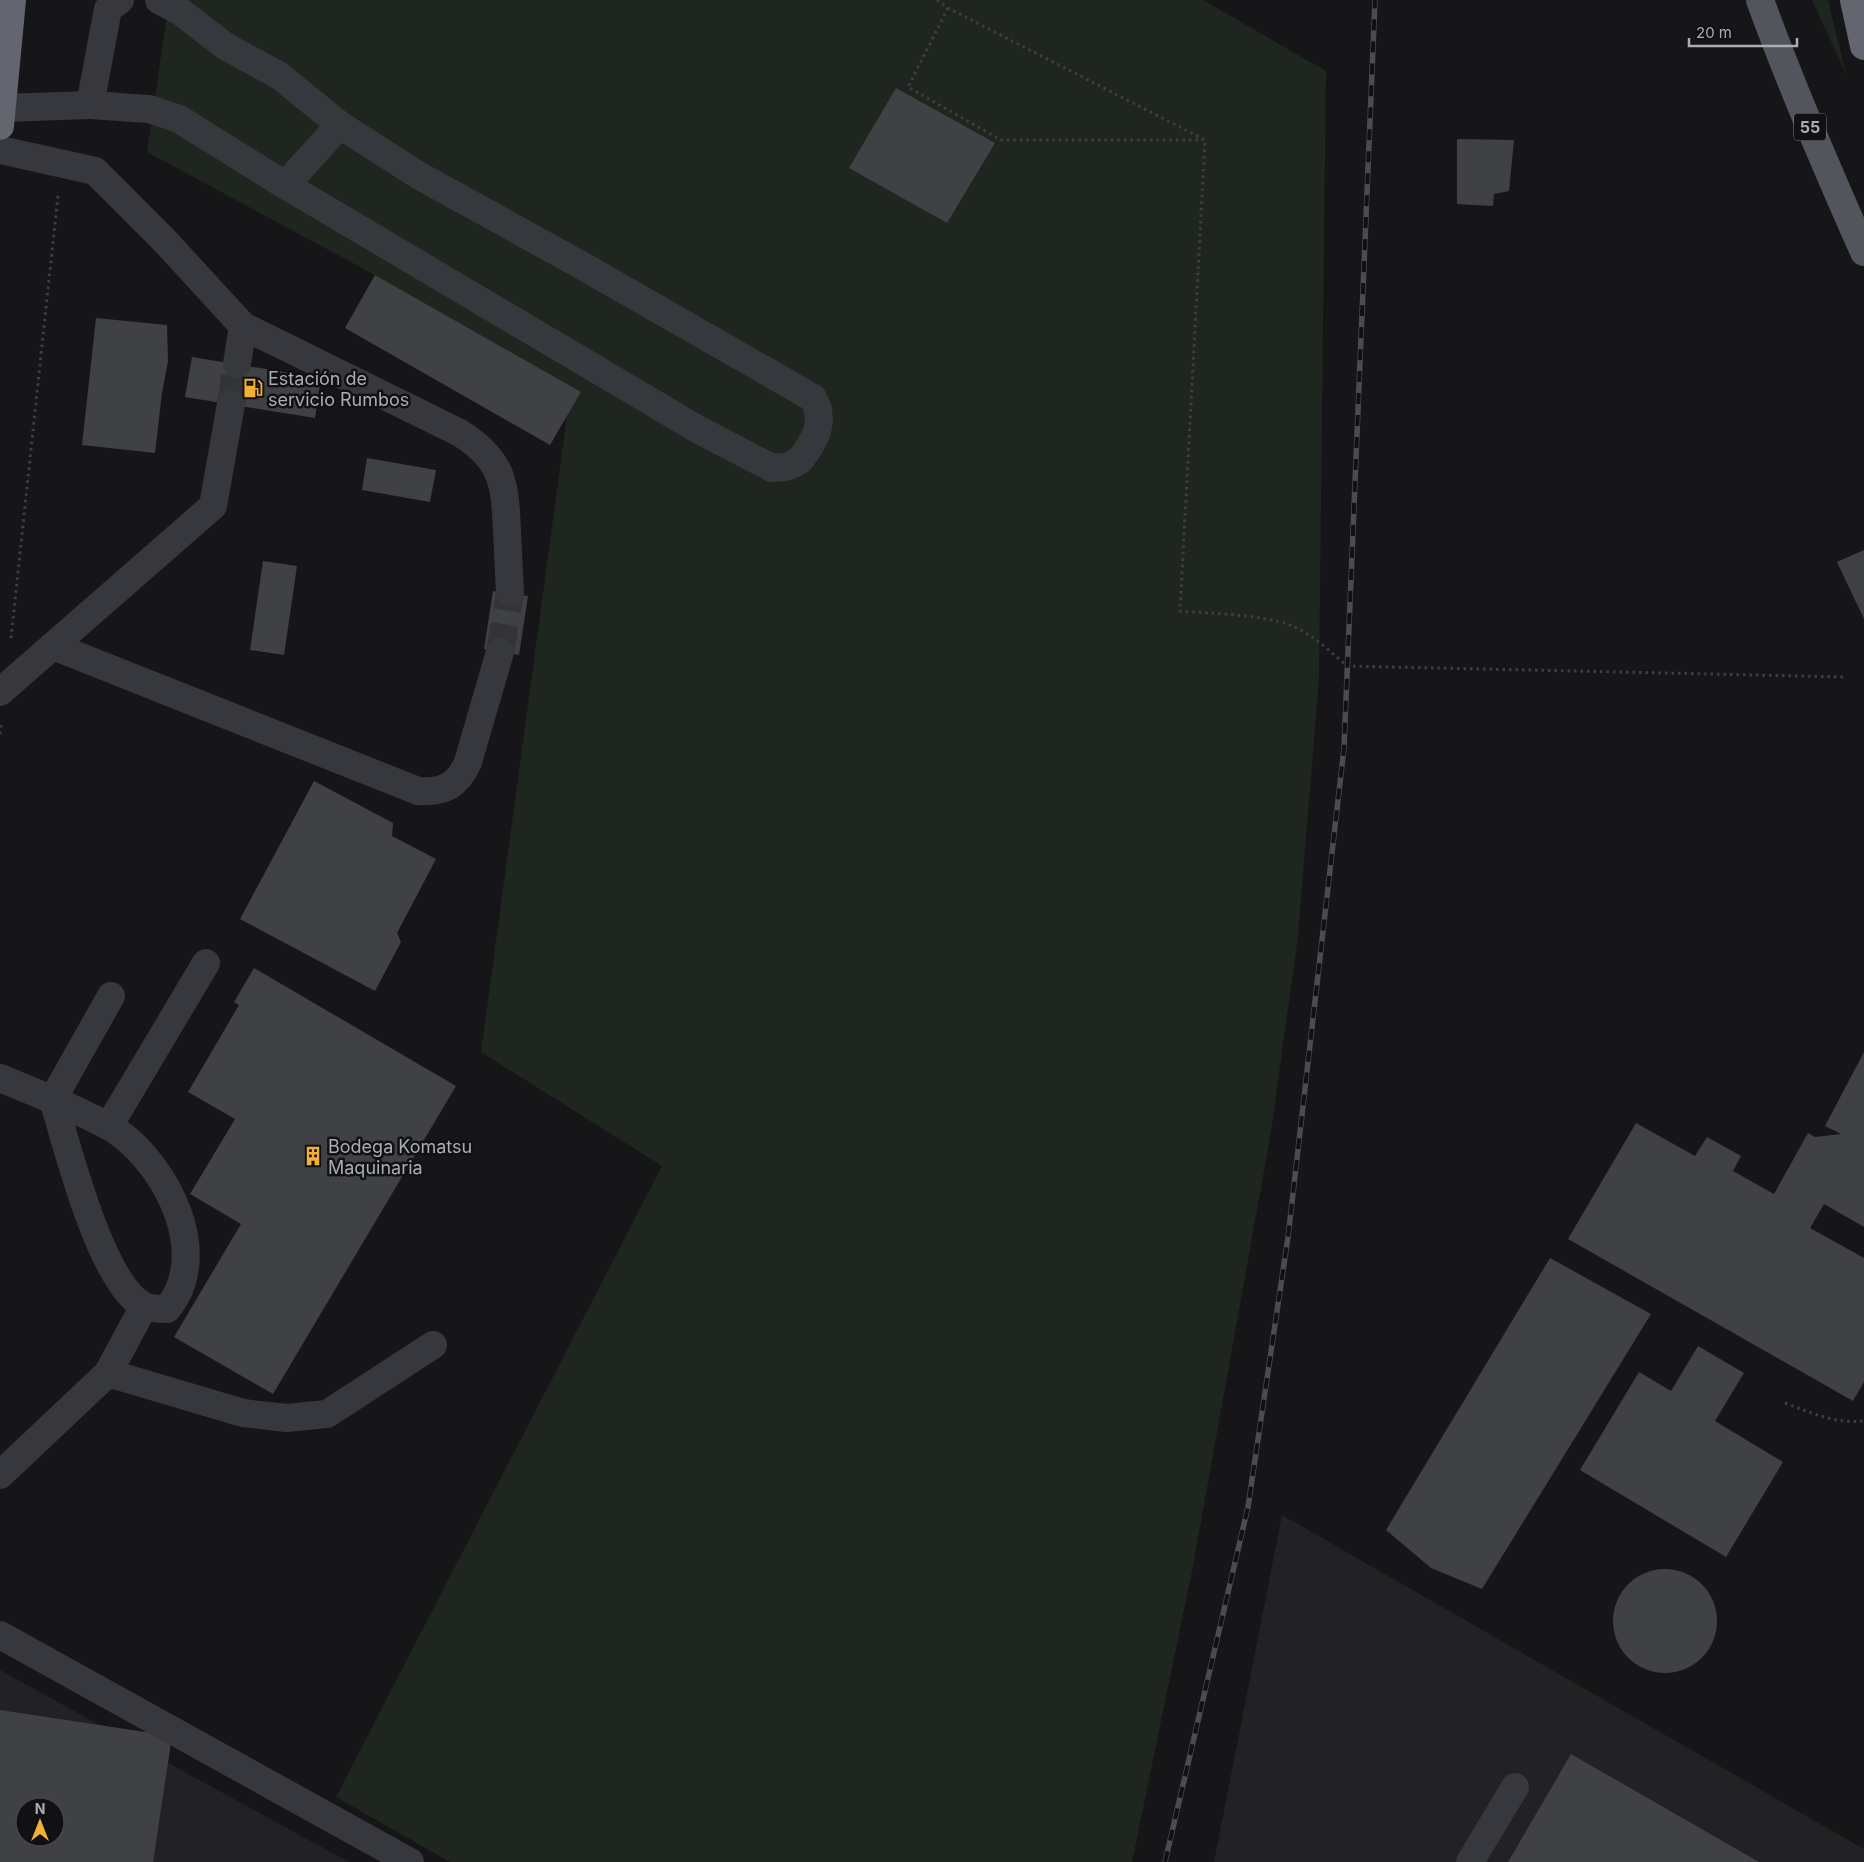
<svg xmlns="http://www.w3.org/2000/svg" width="1864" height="1862" font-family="Inter,sans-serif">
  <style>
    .built { fill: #222225; fill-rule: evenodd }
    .green { fill: #1e261f }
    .building { fill: #404145; fill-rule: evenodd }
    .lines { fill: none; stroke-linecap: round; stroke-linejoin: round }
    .minor-tunnel { stroke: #333438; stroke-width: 28; stroke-dasharray: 28 14; stroke-linecap: butt }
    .path { stroke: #3d3f44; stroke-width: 3; stroke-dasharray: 2.5 4; stroke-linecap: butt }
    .minor { stroke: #37383d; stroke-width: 28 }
    .major { stroke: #53555c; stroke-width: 28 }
    .highway { stroke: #63666e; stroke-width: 28 }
    .rail-casing { stroke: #4a4c52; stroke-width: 5.5 }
    .rail { stroke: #111113; stroke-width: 4; stroke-dasharray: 11; stroke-linecap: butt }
    .labels { text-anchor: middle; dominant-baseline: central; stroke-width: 5; stroke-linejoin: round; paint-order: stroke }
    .shield { fill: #111113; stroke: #7b7e86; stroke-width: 1 }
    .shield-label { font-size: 16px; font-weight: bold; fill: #a8adb8 }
    .poi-label { font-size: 18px; fill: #a8adb8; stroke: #111113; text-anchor: start }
  </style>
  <rect width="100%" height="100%" fill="#161618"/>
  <g class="built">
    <path d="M1282,1515L1864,1849V1862H1214Z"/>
    <path d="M0,1670L190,1775L349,1862H0ZM25,1807H55V1837H25Z"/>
  </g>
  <g class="green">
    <path d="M169,0H1203L1326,71L1319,678L1298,936L1271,1132L1193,1566L1132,1862H450L336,1797L662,1166L481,1052L567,416L581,392L375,275L147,152Z"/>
    <path d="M1812,0H1828L1846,74Z"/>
  </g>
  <g class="building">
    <path d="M896,88L995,143L947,223L849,168Z"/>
    <path d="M1457,139L1514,140L1509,191L1494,194L1493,206L1457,204Z"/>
    <path d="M375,275L581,392L550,445L345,328Z"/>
    <path d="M96,318L167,325L168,361L162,393L155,453L82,445Z"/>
    <path d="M192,357L321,378L315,418L185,397Z"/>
    <path d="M367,458L436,470L430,502L362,490Z"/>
    <path d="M1864,550V619L1837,562Z"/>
    <path d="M263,561L297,566L284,655L250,650Z"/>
    <path d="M493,591L528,596L519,655L484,649Z"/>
    <path d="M314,781L393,823L392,836L436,859L397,933L401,942L375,991L240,919Z"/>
    <path d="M254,968L456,1086L273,1394L174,1337L241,1224L190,1194L235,1119L188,1092L239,1005L234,1002Z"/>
    <path d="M1864,1052V1227L1824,1204L1810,1228L1864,1258V1382L1853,1401L1568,1239L1636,1123L1695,1156L1707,1137L1741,1156L1733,1171L1774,1194L1808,1133L1815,1137L1841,1134L1825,1126Z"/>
    <path d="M1550,1258L1651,1314L1482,1589L1431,1568L1386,1530Z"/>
    <path d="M1698,1346L1744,1373L1715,1421L1783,1462L1726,1557L1580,1470L1639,1372L1671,1391Z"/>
    <circle cx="1665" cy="1621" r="52"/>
    <path d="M0,1710L172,1736L153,1862H0ZM25,1807H55V1837H25Z"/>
    <path d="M1571,1754L1759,1862H1508Z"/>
  </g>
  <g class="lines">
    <g class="minor-tunnel">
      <path d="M231,404L237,364"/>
      <path d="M500,652L510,593"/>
    </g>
    <g class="path">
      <path d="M937,0L948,8L1205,140L1180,611C1213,614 1265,614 1295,627C1314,636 1331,652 1347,666L1845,677"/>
      <path d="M948,8L908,87L1001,140H1203"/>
      <path d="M11,638L58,195"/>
      <path d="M0,734L1,724"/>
      <path d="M1785,1403C1812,1413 1835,1424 1864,1421"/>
    </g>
    <g class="minor">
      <path d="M90,105L149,109L179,119L285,185L699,430L772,468L786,467L793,464L800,460L810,446L817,432L819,421L818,409L813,398L588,269L418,175L340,125L280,76L225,46L181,12L159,0"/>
      <path d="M2,108L90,105L108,9L120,0"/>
      <path d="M0,150L95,171L164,240L243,326L460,433C503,460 505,483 507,531C508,552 509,573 510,593"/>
      <path d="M285,185L340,125"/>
      <path d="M237,364L243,326"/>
      <path d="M53,646L418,791C444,793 458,785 468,762L500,652"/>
      <path d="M0,692L213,506L231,404"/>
      <path d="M0,1078C29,1090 57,1101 84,1114C96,1120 108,1125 118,1132C168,1168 212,1255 167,1309C159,1309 152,1309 144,1306C101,1284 67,1146 53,1099L111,996"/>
      <path d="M109,1126L206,963"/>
      <path d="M108,1373L243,1413L286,1418L327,1414L433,1345"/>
      <path d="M0,1475L108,1373L144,1306"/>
      <path d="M0,1635L410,1862"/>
      <path d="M1470,1862L1515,1787"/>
    </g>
    <path class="major" d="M1760,0C1791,86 1827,169 1864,252"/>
    <g class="highway">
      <path d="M1854,0L1864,46"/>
      <path d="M0,126L12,0"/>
    </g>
    <defs>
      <path id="rail" d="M1165,1862L1248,1507L1288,1237L1344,748L1375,0"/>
    </defs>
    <use href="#rail" class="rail-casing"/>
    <use href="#rail" class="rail"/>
  </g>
  <defs>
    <symbol id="fuel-bare" viewBox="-9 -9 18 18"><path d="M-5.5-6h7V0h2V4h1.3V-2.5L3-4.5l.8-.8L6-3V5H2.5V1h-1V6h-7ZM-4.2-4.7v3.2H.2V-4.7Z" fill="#f2b134" stroke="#111113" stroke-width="2.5" paint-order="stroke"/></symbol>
    <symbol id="building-bare" viewBox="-9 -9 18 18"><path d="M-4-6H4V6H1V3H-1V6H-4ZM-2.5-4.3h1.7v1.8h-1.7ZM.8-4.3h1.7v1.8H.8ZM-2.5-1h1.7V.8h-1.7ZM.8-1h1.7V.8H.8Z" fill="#f2b134" stroke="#111113" stroke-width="2.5" paint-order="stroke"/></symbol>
  </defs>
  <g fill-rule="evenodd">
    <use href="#fuel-bare" x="239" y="374" width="28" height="28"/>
    <use href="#building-bare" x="299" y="1142" width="28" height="28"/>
  </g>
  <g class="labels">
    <rect class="shield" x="1794" y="113.5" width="32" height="27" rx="4"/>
    <g class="shield-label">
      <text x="1810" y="127">55</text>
    </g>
    <g class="poi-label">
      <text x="268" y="378">Estación de<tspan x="268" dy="21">servicio Rumbos</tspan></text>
      <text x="328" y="1146">Bodega Komatsu<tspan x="328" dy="21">Maquinaria</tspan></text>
    </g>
  </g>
  <g transform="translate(40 1822)"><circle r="24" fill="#111113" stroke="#4d4f55"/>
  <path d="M0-4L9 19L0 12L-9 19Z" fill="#f2b134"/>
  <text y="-8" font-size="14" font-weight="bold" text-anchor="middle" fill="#a8adb8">N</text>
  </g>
  <path d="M1689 38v8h108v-8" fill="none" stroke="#a8adb8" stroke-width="2.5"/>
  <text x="1696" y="38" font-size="15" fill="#a8adb8" stroke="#111113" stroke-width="4" paint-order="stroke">20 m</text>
</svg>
